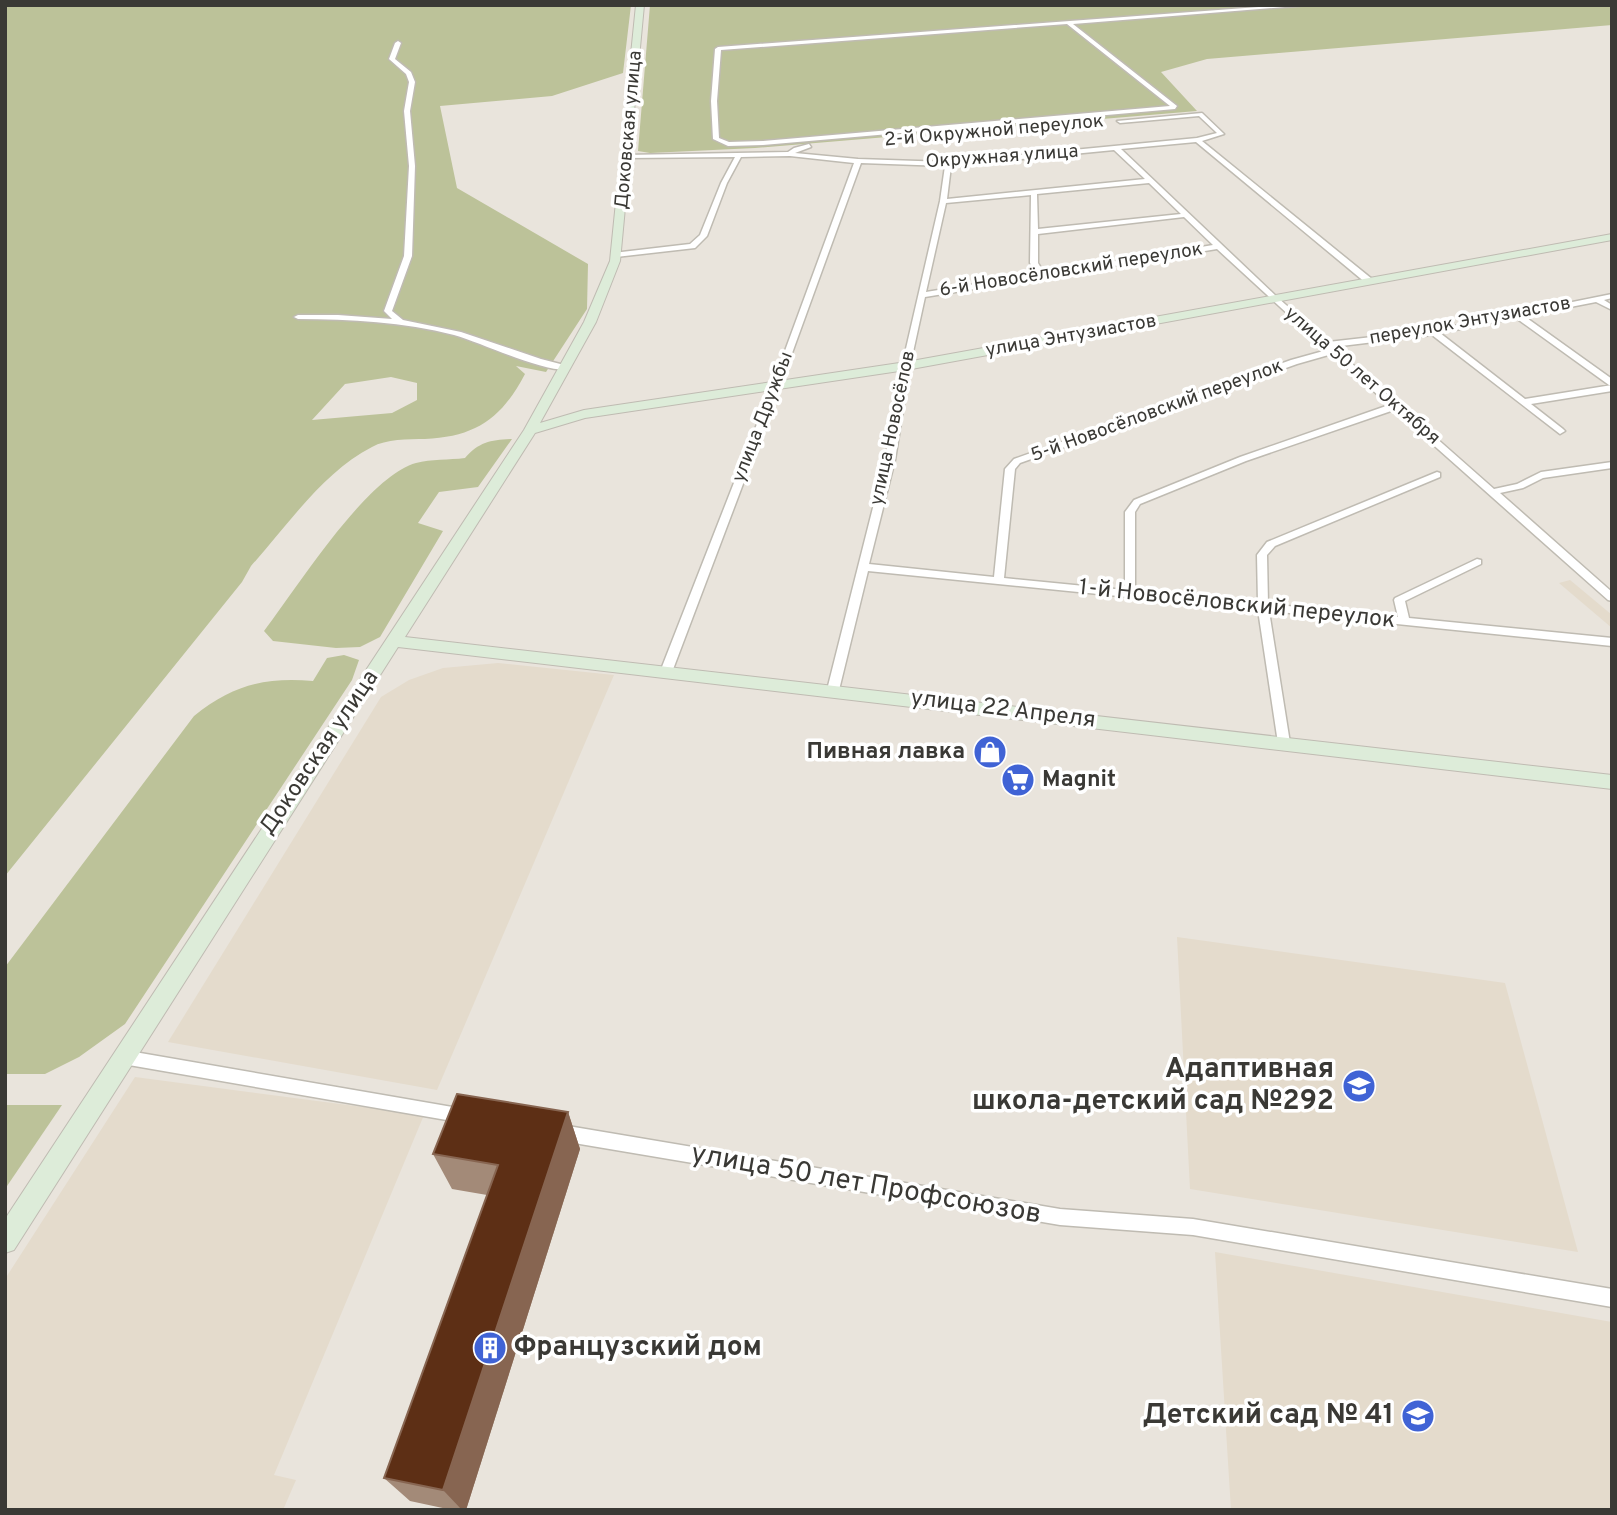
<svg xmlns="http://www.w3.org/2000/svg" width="1617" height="1515" font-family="Overpass,sans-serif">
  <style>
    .built { fill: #e4dbcc }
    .green { fill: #bcc299; fill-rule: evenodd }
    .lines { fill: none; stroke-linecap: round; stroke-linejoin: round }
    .street-casing { stroke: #bfbbb2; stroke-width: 3 }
    .secondary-casing { stroke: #bfbbb2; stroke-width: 2 }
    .street { fill: #fff; fill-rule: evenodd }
    .secondary { fill: #ddecd9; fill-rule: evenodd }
    .wall { fill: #a38a78 }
    .shaded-wall { fill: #876551 }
    .building { fill: #5d2f15; stroke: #876551; stroke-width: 2 }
    .labels { text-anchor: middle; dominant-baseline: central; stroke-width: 7; stroke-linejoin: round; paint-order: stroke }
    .far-street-label { font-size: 19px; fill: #3a3935; stroke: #fff }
    .street-label { font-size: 23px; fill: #3a3935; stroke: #fff }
    .poi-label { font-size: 23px; font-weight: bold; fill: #3a3935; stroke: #fff; text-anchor: end }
    .near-poi-label { font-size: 28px; font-weight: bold; fill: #3a3935; stroke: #fff; text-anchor: end }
    .near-street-label { font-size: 28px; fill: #3a3935; stroke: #fff }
  </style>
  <rect width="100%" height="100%" fill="#e9e4dc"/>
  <g class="built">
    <path d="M1570,580L1612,615V628L1559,583Z"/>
    <path d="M498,663L614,675L437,1090L168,1042L381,697L409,680L443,668Z"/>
    <path d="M1177,937L1505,983L1578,1252L1190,1189Z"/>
    <path d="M135,1077L424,1115L274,1475L296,1480L283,1510H5V1279Z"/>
    <path d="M1215,1252L1612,1322V1510H1231Z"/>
  </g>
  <g class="green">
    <path d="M5,5H631L623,73L552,96L440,106L457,188L588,264L587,309L546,372L516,366L525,374C502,418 476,437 425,439C408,439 386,439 372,447C323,472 287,526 251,566L242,582L5,876ZM391,377L417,383V400L392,413L312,420L345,384Z"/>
    <path d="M650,5H1612V25L1207,59L1161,72L1197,111L755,148L650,153L638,151Z"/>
    <path d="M512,439L478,487L439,492L418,523L443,531L380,637L360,647L336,648L273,641L264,631C297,588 366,477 416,463C431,459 449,460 465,458C479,442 491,440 512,439Z"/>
    <path d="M344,655L359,660L352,680L125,1024L79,1057L45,1074H5V967L194,716C233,685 265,677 313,681L327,658Z"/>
    <path d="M5,1105H62L5,1189Z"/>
  </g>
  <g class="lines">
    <defs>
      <g id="street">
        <path d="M1284,5H1309L1073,24L1177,106L1175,109L763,145L728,146L713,139L711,101L715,49L718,47ZM1067,24L1170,106L763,141L729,142L719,138L717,101L721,50Z"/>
        <path d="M398,41L401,43L395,59L411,72L415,82L410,111L415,166L412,256L392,311L403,320L461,332L541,359L568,366V370C539,371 485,344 454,335C403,322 351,319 298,319L294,317L298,315H338L392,319L384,311L404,256L409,166L404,111L409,82L406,74L389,59L395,43Z"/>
        <path d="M1202,113L1224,134L1202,141L1372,279V283H1366L1196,142L1121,149L1277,297L1328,342L1434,330L1612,294V298L1604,300L1612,305V310L1596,302L1524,316L1612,379V391L1531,404L1563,429L1565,431L1560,434L1432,335L1333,347L1494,489L1517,484L1541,472L1612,462V468L1543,478L1523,488L1500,493L1612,592V601L1608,600L1394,410L1246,461L1140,504L1135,512V591L1258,603L1257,555L1267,542L1437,472L1440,473V477L1275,546L1267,555L1268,604L1398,617L1394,600L1395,598L1477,559L1481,560V564L1405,601L1409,618L1612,638V646L1269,611L1290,743L1284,747L1278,743L1258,610L868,571L839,690L837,693H829L827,690L885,460L902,366L940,201L945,166L861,163L783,378L672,672L666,676L662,675L660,672L775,378L854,163L790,156L741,157L727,183L707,236L695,248L616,257L612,255L613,253L690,244L700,235L721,183L735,157L627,158L625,157V155L788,152L794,148L809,144L811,147L795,153L858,159L948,162L1197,138L1217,133L1199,116L1120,123L1117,121ZM1114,150L1145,179L947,199L951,166ZM1149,183L1181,214L1038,229L1037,194ZM1031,195L1030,263L1037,274L926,292L946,203ZM1184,217L1213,245L1044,273L1038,263V234ZM1217,249L1327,350L1291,360L1014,459L1005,469L994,577L869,564L895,460L910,366L925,297ZM1516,318L1609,385H1612L1525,399L1440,333ZM1332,354L1389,405L1240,457L1134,500L1125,512V590L1004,578L1015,469L1020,463L1297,364Z"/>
        <path d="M123,1050L464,1109L470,1111L472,1116L470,1121L464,1123L123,1064L118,1062L115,1057L118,1052Z"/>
        <path d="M562,1125L1060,1209L1193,1219L1612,1289V1307L1193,1235L1060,1225L562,1141L556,1138L554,1133L556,1128Z"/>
      </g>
      <path id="secondary" d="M636,5H644L620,261L596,322L540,423L584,410L906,362L1612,234V240L906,370L585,418L535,433L405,637L1612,775V789L398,647L14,1250L5,1253V1219L524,430L584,322L610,261Z"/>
    </defs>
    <use href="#street" class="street-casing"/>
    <use href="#secondary" class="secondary-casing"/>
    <use href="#street" class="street"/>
    <use href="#secondary" class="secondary"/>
  </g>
  <path class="wall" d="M568,1112L580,1149L466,1510H452L410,1501L384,1478L487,1195L452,1189L433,1154Z"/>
  <path class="shaded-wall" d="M568,1112L580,1149L466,1510H462L443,1490Z"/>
  <path class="building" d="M457,1094L568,1112L443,1490L384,1478L498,1165L433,1154Z"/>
  <defs>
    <symbol id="shop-disc" viewBox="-11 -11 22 22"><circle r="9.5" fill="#4063d5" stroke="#fff"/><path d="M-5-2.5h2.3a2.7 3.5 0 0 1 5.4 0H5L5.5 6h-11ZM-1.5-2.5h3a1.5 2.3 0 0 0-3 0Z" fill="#fff"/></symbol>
    <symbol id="supermarket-disc" viewBox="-11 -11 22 22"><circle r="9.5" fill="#4063d5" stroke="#fff"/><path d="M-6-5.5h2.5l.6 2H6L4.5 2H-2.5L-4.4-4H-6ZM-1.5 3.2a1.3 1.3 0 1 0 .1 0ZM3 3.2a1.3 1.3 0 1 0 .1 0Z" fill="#fff"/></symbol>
    <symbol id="school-disc" viewBox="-11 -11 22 22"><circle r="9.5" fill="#4063d5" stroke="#fff"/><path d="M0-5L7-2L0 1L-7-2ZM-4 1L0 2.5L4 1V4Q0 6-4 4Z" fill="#fff"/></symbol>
    <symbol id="building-disc" viewBox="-11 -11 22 22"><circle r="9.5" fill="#4063d5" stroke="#fff"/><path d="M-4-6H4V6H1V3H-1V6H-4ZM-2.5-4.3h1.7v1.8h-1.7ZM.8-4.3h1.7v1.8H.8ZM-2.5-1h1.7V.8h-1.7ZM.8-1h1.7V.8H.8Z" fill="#fff"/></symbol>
  </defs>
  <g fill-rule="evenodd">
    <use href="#shop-disc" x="971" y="733" width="38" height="38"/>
    <use href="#supermarket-disc" x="999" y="761" width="38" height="38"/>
    <use href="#school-disc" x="1340" y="1067" width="38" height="38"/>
    <use href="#building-disc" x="471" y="1329" width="38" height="38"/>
    <use href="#school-disc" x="1399" y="1397" width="38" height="38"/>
  </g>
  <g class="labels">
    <g class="far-street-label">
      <text transform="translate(629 130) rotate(-85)">Доковская улица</text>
      <text transform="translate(994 131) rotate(-5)">2-й Окружной переулок</text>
      <text transform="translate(1002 157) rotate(-4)">Окружная улица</text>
      <text transform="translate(1071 270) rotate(-9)">6-й Новосёловский переулок</text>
      <text transform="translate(1470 321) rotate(-10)">переулок Энтузиастов</text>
      <text transform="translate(1071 336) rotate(-10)">улица Энтузиастов</text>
      <text transform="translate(1362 376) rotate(41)">улица 50 лет Октября</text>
      <text transform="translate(1157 411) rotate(-20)">5-й Новосёловский переулок</text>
      <text transform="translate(763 417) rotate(-69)">улица Дружбы</text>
      <text transform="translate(893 428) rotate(-78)">улица Новосёлов</text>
    </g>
    <g class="street-label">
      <text transform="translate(1237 605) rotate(6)">1-й Новосёловский переулок</text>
      <text transform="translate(1003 710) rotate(7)">улица 22 Апреля</text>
      <text transform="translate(320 753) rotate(-56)">Доковская улица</text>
    </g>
    <g class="poi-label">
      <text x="965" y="752">Пивная лавка</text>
      <text x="1042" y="780" text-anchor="start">Magnit</text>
    </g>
    <g class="near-poi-label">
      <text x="1334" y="1070">Адаптивная<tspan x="1334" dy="32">школа-детский сад №292</tspan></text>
      <text x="514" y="1348" text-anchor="start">Французский дом</text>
      <text x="1394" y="1416">Детский сад № 41</text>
    </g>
    <g class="near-street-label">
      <text transform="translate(866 1185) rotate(10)">улица 50 лет Профсоюзов</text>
    </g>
  </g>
  <rect width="1617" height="1515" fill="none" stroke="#3a3935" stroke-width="14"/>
</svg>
